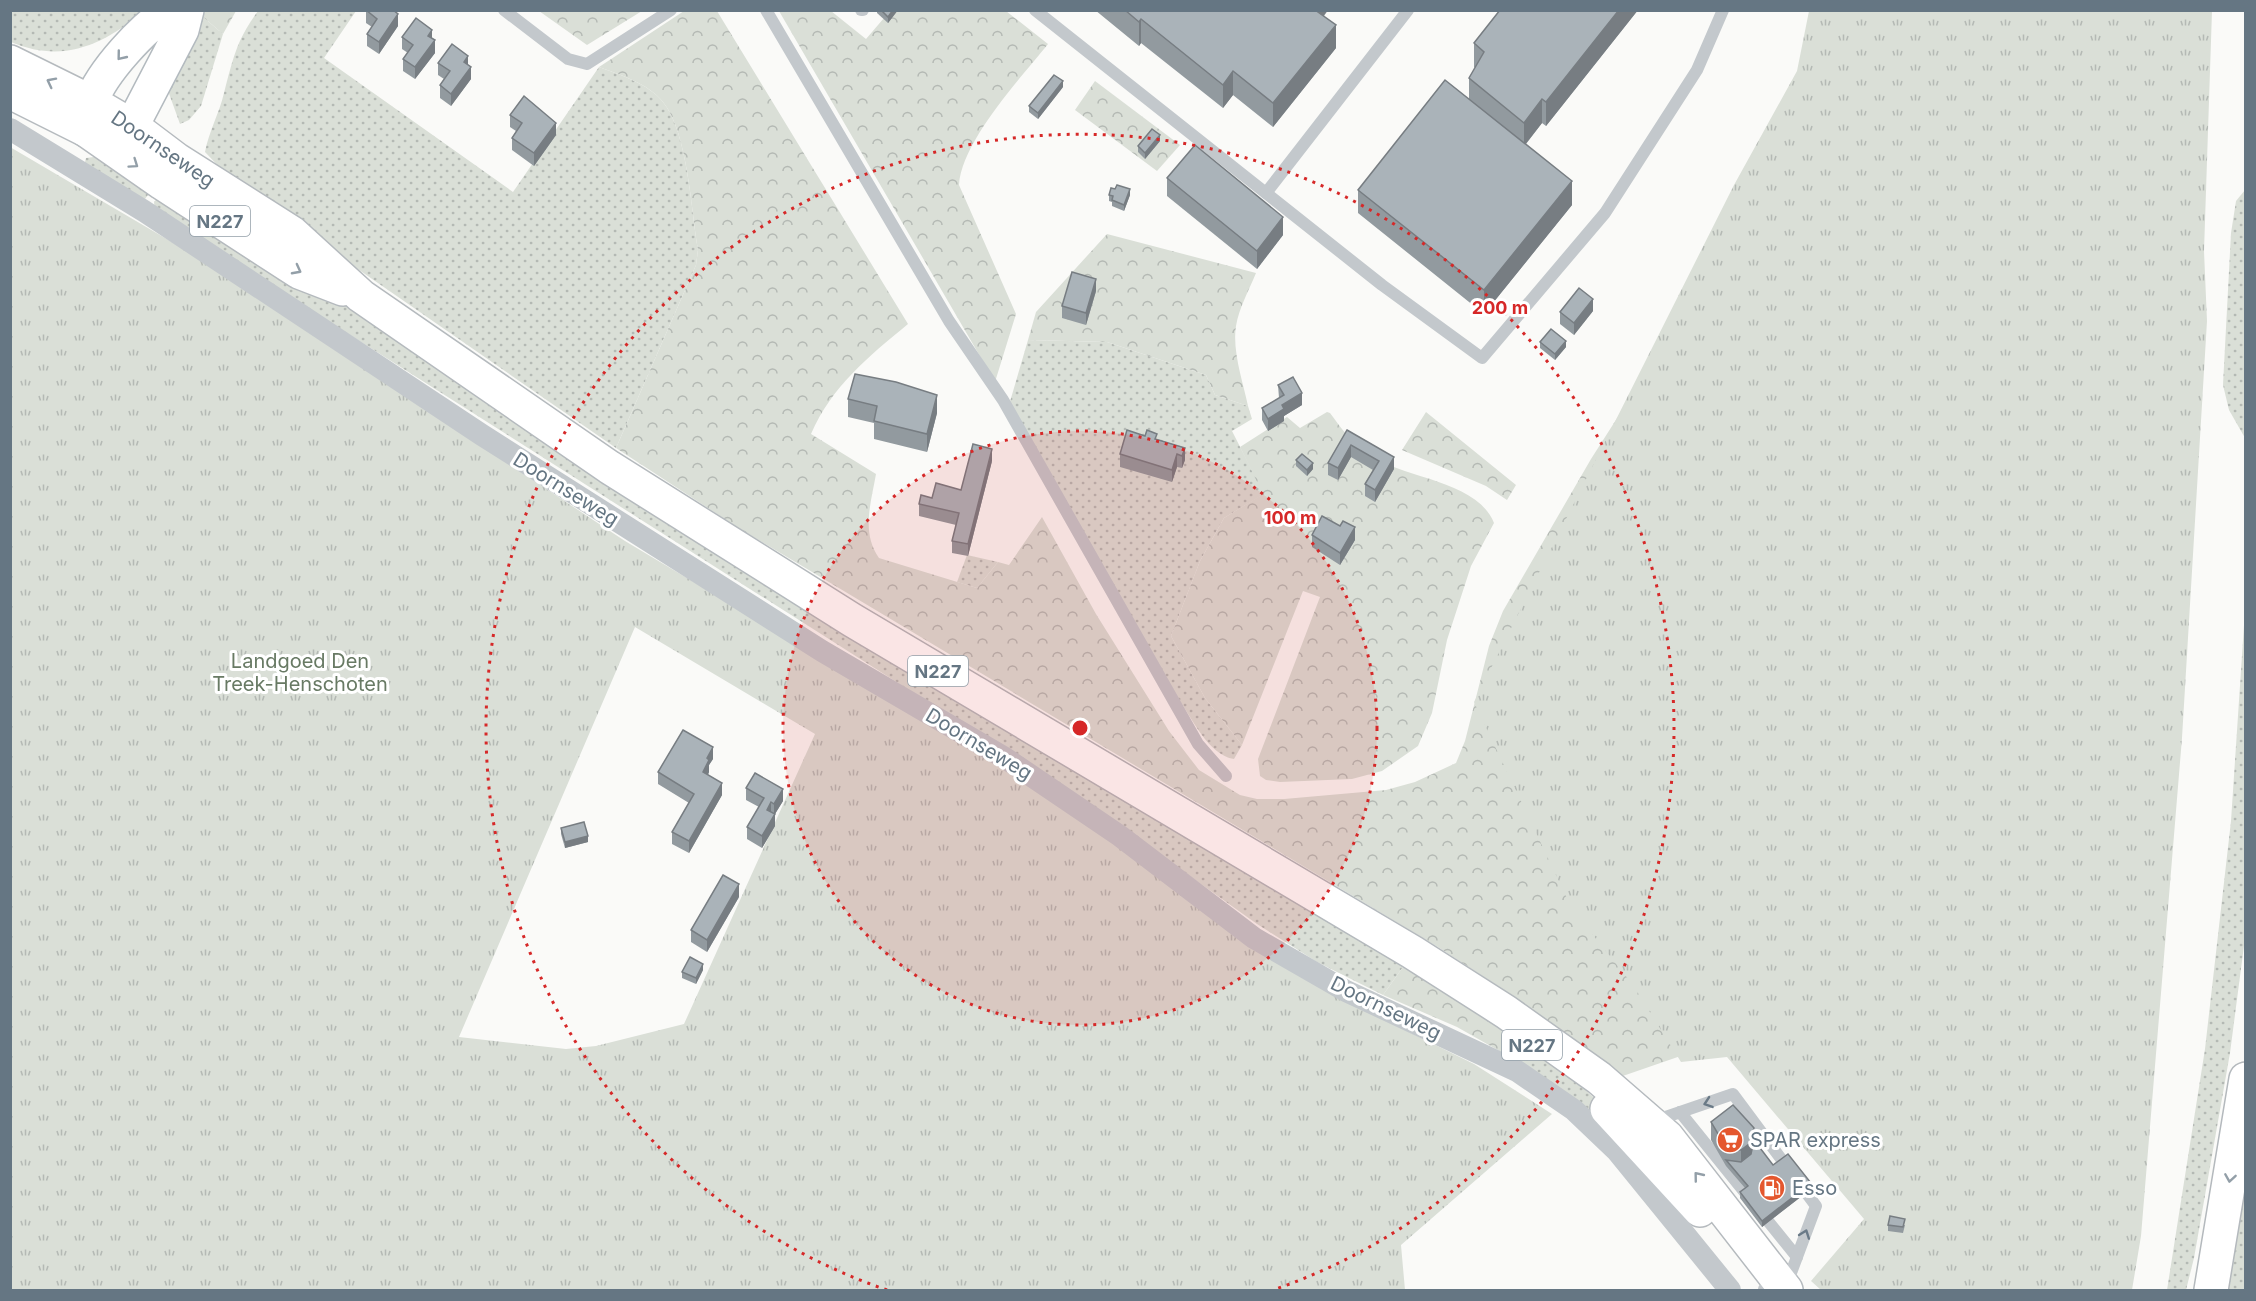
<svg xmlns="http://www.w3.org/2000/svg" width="2256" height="1301" font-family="Inter,sans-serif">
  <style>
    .grass { fill: url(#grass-dots) }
    .forest { fill: url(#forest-crowns) }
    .park { fill: url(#park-tufts); fill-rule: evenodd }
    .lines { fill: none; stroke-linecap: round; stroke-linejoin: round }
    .secondary-casing { stroke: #b3babf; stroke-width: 36 }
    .primary-casing { stroke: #b5babe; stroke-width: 36 }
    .highway-casing { stroke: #b4b9bd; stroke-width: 36 }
    .lane { stroke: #c3c8cc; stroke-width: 12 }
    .street { stroke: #c3c8cc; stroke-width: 22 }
    .secondary { stroke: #fff; stroke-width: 33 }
    .primary { stroke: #fff; stroke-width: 33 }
    .highway { stroke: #fff; stroke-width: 33 }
    .wall { fill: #929a9f }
    .shaded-wall { fill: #777d82 }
    .building { fill: #aab3b9; stroke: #777d82; stroke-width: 1.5 }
    .oneway { stroke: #939fa8 }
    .oneway2 { stroke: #6a7a87 }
    .ring { fill: none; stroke: #d62828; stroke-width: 3; stroke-dasharray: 3 6 }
    .labels { text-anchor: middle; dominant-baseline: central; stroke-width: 6; stroke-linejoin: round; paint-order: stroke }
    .shield { fill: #fff; stroke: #939fa8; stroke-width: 1.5 }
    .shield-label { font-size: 18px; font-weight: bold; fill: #657683 }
    .street-label { font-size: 20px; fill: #657683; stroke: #fff }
    .park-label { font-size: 20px; fill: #687a64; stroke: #fff }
    .poi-label { font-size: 20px; fill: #657683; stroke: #fff; text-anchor: start }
    .centre { fill: #d62828; stroke: #fff; stroke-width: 3 }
    .ring-label { font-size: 18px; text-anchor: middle; font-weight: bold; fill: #d62828; stroke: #fff; stroke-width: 6; stroke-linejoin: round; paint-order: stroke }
  </style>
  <defs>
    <pattern id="grass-dots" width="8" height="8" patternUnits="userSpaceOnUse" patternTransform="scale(1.5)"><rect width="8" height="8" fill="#dadfd7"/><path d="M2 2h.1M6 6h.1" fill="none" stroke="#b4b9b4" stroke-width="1.8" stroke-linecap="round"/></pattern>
    <pattern id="forest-crowns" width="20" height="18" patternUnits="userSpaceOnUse" patternTransform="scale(1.5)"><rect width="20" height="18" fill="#dadfd7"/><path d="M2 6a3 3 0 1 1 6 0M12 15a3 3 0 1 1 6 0" fill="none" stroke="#b4b9b4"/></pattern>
    <pattern id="park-tufts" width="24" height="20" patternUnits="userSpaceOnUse" patternTransform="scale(1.5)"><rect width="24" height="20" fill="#dadfd7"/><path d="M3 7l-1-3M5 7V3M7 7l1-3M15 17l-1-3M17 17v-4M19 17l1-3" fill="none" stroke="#b4b9b4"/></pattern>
  </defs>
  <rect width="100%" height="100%" fill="#fafaf8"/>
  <g class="grass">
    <path d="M10,11H144C103,45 63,64 11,42Z"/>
    <path d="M258,11H356L324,58L513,192L599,67C620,75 648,83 663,102C688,133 691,210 698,250L696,265L616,448L287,220L226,174L205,152C209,131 219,114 224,93C233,59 236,41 258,11Z"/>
    <path d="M202,16L223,34L201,106L189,120L180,124L167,88Z"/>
    <path d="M101,156L153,188L145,199L84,166L86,158Z"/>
    <path d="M2245,190V438L2229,410L2223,385L2231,233L2236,201Z"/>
    <path d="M163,192L366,314L1408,960L1383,995L1317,962L1257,924L1135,837L983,737L155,211L154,202Z"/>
    <path d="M1028,340L1107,342L1206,375L1215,395L1248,406L1252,419L1232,431L1264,494L1224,518L1200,561L1171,636L1205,698L1242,745L1234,759C1208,755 1192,718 1178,698L1009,405Z"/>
    <path d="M967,555L998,562L977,588L957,582Z"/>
    <path d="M2245,610V938L2230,1053L2194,1258L2186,1290H2167L2205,1049L2231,821Z"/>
    <path d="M1523,1039L1561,1068L1652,1150L1663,1168L1510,1057Z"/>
    <path d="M2245,1156V1290H2219Z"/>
  </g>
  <g class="forest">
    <path d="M206,11H236L223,34L202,16Z"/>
    <path d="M539,11H642L587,45Z"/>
    <path d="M684,11H717L908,324C868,357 832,386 811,434L876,474C871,503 861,532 879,558L977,588L998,562L1009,565L1042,517L1096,614L1169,731L1199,770L1240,795L1257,799H1284L1386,790L1415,782L1456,763L1465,741L1489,646L1503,611L1591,459L1628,401L1698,1050L1617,1078L1504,990L1438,947L737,527L616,448L696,265L698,250C691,210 688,133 663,102C648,83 620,75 599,67Z"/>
    <path d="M779,11H831L866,39L890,11H1006L1048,44C1020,79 962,141 959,185L1016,314L995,382Z"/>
    <path d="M1095,81L1180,145L1157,171L1075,110Z"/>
    <path d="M1107,234L1256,273C1249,290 1239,308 1236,326C1232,351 1243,382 1248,406L1215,395L1206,375L1107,342L1028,340L1036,312Z"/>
    <path d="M1327,412L1330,413C1341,428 1352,443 1367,454C1404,479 1477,480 1494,523L1471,566L1447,640L1432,713L1418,746L1382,771L1352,779L1280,782L1266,780L1260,776L1258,759L1320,597L1303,591L1242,745L1205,698L1171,636L1200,561L1224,518L1263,494L1240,447L1287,417L1300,428Z"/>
    <path d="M1426,412L1516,485L1507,500L1486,486L1402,450Z"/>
    <path d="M1408,960L1523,1039L1510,1057L1457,1027L1383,995Z"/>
  </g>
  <g class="park">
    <path d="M1809,11H2212L2204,251L2207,321L2182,738L2141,1236L2132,1290H1821L1811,1281L1864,1219L1727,1057L1681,1062L1633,985L1572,909L1474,702L1734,185L1797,71Z"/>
    <path d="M10,147L182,248L625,541L1052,796L1348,1002L1474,1064L1552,1114L1401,1245L1405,1290H11ZM635,627L815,734L684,1024L596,1046L566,1049L459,1037Z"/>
  </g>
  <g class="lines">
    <defs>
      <path id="secondary" d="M171,10C143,27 102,72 91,102C88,111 88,121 86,130L132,126L182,30L187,10"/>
      <g id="primary">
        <path d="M10,62L91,102L132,126L177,160L292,233L361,296L609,467L852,620L1412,952L1506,1012L1599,1078L1667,1137L1786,1290"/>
        <path d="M10,92L86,130L162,183L299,272L343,289"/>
        <path d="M1607,1109L1700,1210"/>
      </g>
      <path id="highway" d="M2211,1290L2246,1079"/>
    </defs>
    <use href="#secondary" class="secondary-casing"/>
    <use href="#primary" class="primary-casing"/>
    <use href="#highway" class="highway-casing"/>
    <g class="lane">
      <path d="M504,10L568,59L587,64L671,10"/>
      <path d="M766,10L949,321L1003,400L1198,744L1226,776"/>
      <path d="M861,10H863"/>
      <path d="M1035,10L1382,285L1482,358L1605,213L1697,70L1723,10"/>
      <path d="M1266,193L1408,10"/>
      <path d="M1680,1112L1797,1257"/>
      <path d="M1654,1121L1733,1094L1816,1206L1785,1289H1764"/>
    </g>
    <path class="street" d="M10,129L144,211L482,435L822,651L1005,758L1120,836L1254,938L1346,991L1517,1071L1574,1110L1617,1151L1730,1290"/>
    <use href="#secondary" class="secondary"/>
    <use href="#primary" class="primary"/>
    <use href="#highway" class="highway"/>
  </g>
  <g class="wall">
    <path d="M396,10L398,26L379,54L367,46V34L372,27L366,23V11Z"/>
    <path d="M877,10H898L888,23L877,13Z"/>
    <path d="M1095,10H1328L1324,16L1336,48L1273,127L1233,95L1223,108L1141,43L1139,46Z"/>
    <path d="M1500,10H1638L1546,126L1542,123L1526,144L1572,205L1484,314L1358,213V190L1469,98V78L1475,68L1474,67V43Z"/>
    <path d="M402,37L432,39L435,53L415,79L403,71V59L408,53L402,49Z"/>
    <path d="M438,63L468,65L471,79L451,106L440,98V85L444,79L438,75Z"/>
    <path d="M1063,87L1038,119L1029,112V106Z"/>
    <path d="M510,115L556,135L534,166L512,150V138L516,131L510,127Z"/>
    <path d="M1160,141L1145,159L1138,152V146Z"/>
    <path d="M1167,178L1283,235L1257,269L1167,196Z"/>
    <path d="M1109,195H1130L1124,211L1112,206V202L1109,201Z"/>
    <path d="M1096,291L1086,325L1062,318V306Z"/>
    <path d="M1593,311L1574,335L1560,324V312Z"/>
    <path d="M1540,342L1566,347L1555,360L1540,348Z"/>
    <path d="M1278,385L1302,405L1284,416V421L1268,431L1262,420V408L1279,398Z"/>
    <path d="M848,399L937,413L927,452L874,439V423L848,417Z"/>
    <path d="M1347,430L1394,469L1375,502L1365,496V484L1373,470L1351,457L1338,480L1328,475V463Z"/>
    <path d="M1157,439L1185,448V460L1182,468L1177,467L1172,482L1120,467V454Z"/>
    <path d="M1296,460L1313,469L1307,476L1296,466Z"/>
    <path d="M992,461L968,556L952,553V541L956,525L919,516V504L932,498L961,490Z"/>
    <path d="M1312,535L1355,540L1340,565L1312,547Z"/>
    <path d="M713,759L709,765V772L708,775L722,795L689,853L672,844V832L689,803L658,784V772Z"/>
    <path d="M746,788L783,801L775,814V826L762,848L747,839V827L759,807L746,800Z"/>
    <path d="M561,828L588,842L565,848L561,834Z"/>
    <path d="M739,897L707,952L691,942V930Z"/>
    <path d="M703,970L696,984L682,978V972Z"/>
    <path d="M1711,1122L1754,1141L1773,1165L1811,1189L1762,1227L1740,1198V1192L1745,1188L1726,1166L1711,1140Z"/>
    <path d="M1888,1225H1905L1903,1233L1888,1231Z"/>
  </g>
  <g class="shaded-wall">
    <path d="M893,10H898L888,23V17Z"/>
    <path d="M1311,10H1328L1311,31Z"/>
    <path d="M1619,10H1638L1546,126V102Z"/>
    <path d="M398,14V26L379,54V42Z"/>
    <path d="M1141,19V43L1139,46V22Z"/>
    <path d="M1336,25V48L1273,127V103Z"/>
    <path d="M432,30V42L428,36Z"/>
    <path d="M435,40V53L415,79V67Z"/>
    <path d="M468,56V68L464,62Z"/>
    <path d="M471,67V79L451,106V94Z"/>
    <path d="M1233,71V95L1223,108V85Z"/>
    <path d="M1063,81V87L1038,119V113Z"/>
    <path d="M1542,99V123L1524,146V123Z"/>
    <path d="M556,123V135L534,166V153Z"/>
    <path d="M1160,135V141L1145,159V153Z"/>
    <path d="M1572,181V205L1484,314V290Z"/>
    <path d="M1130,189V195L1124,211V205Z"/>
    <path d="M1283,217V235L1257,269V251Z"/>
    <path d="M1096,279V291L1086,325V313Z"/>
    <path d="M1593,299V311L1574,335V323Z"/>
    <path d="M1566,341V347L1555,360V354Z"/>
    <path d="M1302,393V405L1284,416V421L1268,431V419L1282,405Z"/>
    <path d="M937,395V413L927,452V434Z"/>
    <path d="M1351,445V457L1338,480V468Z"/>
    <path d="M1185,448V460L1182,468V456Z"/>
    <path d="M992,449V461L968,556V544Z"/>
    <path d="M1177,454V467L1172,482V470Z"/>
    <path d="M1394,457V469L1375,502V490Z"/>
    <path d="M1313,463V469L1307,476V470Z"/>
    <path d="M1355,527V540L1340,565V553Z"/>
    <path d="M713,747V759L709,765V772L703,784V772L707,758Z"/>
    <path d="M722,783V795L689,853V841Z"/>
    <path d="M783,789V801L775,814V826L762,848V836L774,816V804Z"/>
    <path d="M771,802V814L767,810Z"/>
    <path d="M588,836V842L565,848V842Z"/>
    <path d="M739,884V897L707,952V940Z"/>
    <path d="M703,964V970L696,984V978Z"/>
    <path d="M1754,1128V1146L1749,1162L1741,1168V1150Z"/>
    <path d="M1811,1183V1189L1762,1227V1221Z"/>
  </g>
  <g class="building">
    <path d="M366,10H393L398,14L379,42L367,34L377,19Z"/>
    <path d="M881,10H893L888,17Z"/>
    <path d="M1125,10H1315L1336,25L1273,103L1233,71L1223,85L1141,19L1139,22Z"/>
    <path d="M1500,10H1619L1546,102L1542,99L1524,123L1469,78L1484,52L1474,43Z"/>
    <path d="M416,18L432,30L428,36L435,40L415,67L403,59L413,45L402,37Z"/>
    <path d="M452,44L468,56L464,62L471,67L451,94L440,85L450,71L438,63Z"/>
    <path d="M1054,75L1063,81L1038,113L1029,106Z"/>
    <path d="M1445,80L1572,181L1484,290L1358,190Z"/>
    <path d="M524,96L556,123L534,153L512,138L522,123L510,115Z"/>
    <path d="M1152,129L1160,135L1145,153L1138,146Z"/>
    <path d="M1195,145L1283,217L1257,251L1167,178Z"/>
    <path d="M1117,185L1130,189L1124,205L1112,200L1113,196L1109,195L1111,188L1115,189Z"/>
    <path d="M1072,272L1096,279L1086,313L1062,306Z"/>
    <path d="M1579,288L1593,299L1574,323L1560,312Z"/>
    <path d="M1551,329L1566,341L1555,354L1540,342Z"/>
    <path d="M855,374L896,382L937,395L927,434L874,421L877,406L848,399Z"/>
    <path d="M1293,377L1302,393L1282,405L1284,409L1268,419L1262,408L1284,395L1278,385Z"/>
    <path d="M1127,430L1145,436L1147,430L1157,434L1155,439L1185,448L1182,456L1177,454L1172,470L1120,454Z"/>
    <path d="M1347,430L1394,457L1375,490L1365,484L1379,461L1351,445L1338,468L1328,463Z"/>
    <path d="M973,444L992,449L968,544L952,541L959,513L919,504L921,495L932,498L936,483L961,490Z"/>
    <path d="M1302,454L1313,463L1307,470L1296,460Z"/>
    <path d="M1322,516L1340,526L1343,521L1355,527L1340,553L1312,535Z"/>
    <path d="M683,730L713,747L707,758L709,760L703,772L722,783L689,841L672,832L694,794L658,772Z"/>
    <path d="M755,773L783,789L774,804L771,802L767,810L775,814L762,836L747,827L764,798L746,788Z"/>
    <path d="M584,822L588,836L565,842L561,828Z"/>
    <path d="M723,875L739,884L707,940L691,930Z"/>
    <path d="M690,957L703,964L696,978L682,972Z"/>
    <path d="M1733,1105L1754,1128L1749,1144L1741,1150L1727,1149L1711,1122Z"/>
    <path d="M1754,1140L1773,1165L1788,1154L1811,1183L1762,1221L1740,1192L1748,1186L1726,1160L1741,1162L1751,1154Z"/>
    <path d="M1890,1216L1905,1219L1903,1227L1888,1225Z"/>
  </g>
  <defs><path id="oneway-chevron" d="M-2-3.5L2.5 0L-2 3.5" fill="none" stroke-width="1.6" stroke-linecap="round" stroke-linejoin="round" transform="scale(1.5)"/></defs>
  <g class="oneway">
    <use href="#oneway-chevron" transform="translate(121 56) rotate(129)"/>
    <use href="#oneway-chevron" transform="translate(51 82) rotate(-153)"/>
    <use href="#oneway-chevron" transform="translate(134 164) rotate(35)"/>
    <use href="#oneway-chevron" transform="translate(297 270) rotate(28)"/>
    <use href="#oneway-chevron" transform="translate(1698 1176) rotate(-129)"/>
    <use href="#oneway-chevron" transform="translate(2230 1178) rotate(99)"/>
  </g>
  <g class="oneway2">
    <use href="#oneway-chevron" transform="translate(1708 1103) rotate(161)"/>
    <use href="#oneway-chevron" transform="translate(1805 1234) rotate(-70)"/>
  </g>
  <circle cx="1080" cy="728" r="297" fill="#d62828" fill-opacity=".12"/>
  <g class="ring">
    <circle cx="1080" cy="728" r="297"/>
    <path d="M887 1290A594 594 0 1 1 1273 1290"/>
  </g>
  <defs>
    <symbol id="supermarket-disc" viewBox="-11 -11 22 22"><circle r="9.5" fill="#e4572e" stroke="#fff"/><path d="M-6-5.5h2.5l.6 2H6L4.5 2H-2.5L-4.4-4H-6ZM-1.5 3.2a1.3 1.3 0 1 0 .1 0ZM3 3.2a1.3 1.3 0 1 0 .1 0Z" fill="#fff"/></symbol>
    <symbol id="fuel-disc" viewBox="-11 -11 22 22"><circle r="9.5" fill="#e4572e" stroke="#fff"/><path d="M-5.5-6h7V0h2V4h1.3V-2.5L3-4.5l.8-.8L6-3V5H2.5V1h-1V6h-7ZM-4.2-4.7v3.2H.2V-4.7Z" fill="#fff"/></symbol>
  </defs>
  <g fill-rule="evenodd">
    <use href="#supermarket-disc" x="1715" y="1125" width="30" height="30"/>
    <use href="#fuel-disc" x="1757" y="1173" width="30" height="30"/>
  </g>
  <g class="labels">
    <g class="shield">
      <rect x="190" y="206" width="60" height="30" rx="4.5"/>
      <rect x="908" y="656" width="60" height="30" rx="4.5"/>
      <rect x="1502" y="1030" width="60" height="30" rx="4.5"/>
    </g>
    <g class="shield-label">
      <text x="220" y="221">N227</text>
      <text x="938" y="671">N227</text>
      <text x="1532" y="1045">N227</text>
    </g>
    <g class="street-label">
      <text transform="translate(163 149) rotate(34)">Doornseweg</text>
      <text transform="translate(566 489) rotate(32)">Doornseweg</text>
      <text transform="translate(979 744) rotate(31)">Doornseweg</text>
      <text transform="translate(1386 1008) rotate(26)">Doornseweg</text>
    </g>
    <g class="park-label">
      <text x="300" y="661">Landgoed Den<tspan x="300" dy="23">Treek-Henschoten</tspan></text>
    </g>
    <g class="poi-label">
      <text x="1750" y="1140">SPAR express</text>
      <text x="1792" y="1188">Esso</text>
    </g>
  </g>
  <circle cx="1080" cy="728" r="9" class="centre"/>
  <g class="ring-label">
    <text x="1500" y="314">200 m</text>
    <text x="1290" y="524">100 m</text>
  </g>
  <rect width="2256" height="1301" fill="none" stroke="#657683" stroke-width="24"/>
</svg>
